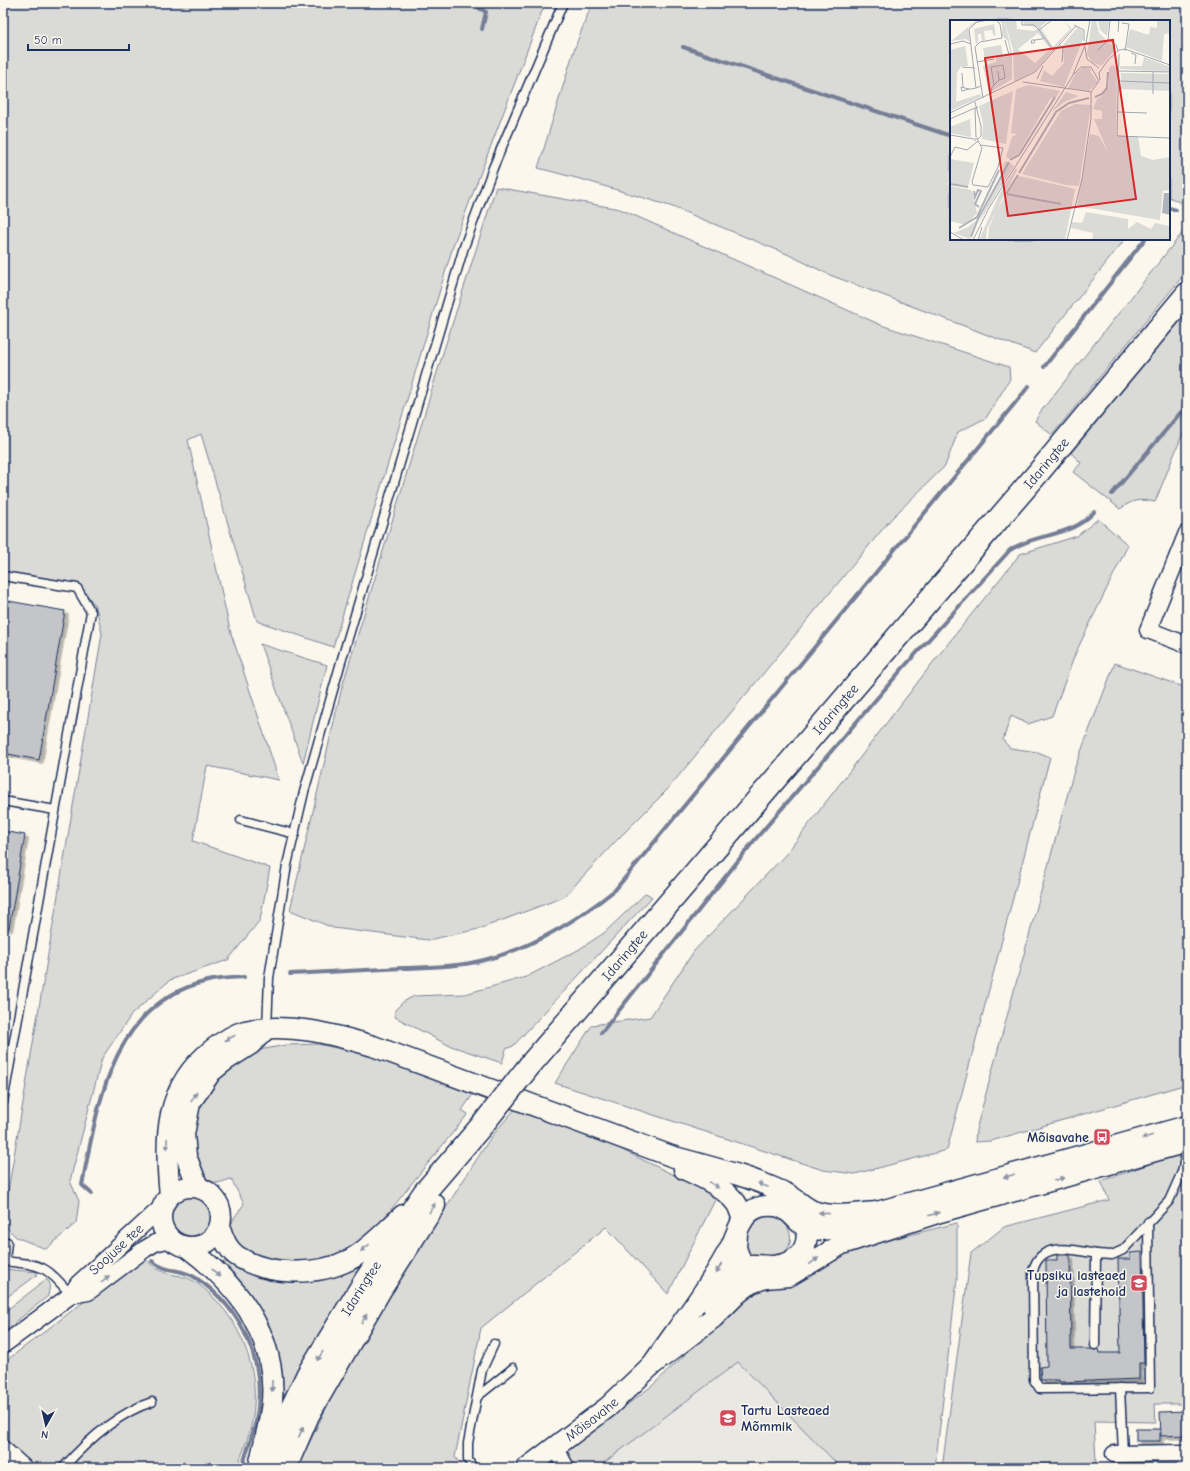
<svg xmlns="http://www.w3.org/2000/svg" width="1190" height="1471" font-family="'Comic Neue',sans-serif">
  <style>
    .built { fill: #eae8e2 }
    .green { fill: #dadad7; stroke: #7a849a }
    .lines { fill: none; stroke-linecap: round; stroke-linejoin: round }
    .stream { stroke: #747e96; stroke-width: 4 }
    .building { fill: #c3c5c9; stroke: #1b2f5e; filter: url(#shadow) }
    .service-casing { stroke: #1b2f5e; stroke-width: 11 }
    .minor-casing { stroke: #1b2f5e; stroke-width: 19 }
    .tertiary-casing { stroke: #1b2f5e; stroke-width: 23 }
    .secondary-casing { stroke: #1b2f5e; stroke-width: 25 }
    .service { stroke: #fbf7ec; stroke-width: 8 }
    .minor { stroke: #fbf7ec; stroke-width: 16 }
    .tertiary { stroke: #fbf7ec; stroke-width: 20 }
    .secondary { stroke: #fbf7ec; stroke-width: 22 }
    .secondary-bridge-casing { stroke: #1b2f5e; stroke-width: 25; stroke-linecap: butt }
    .secondary-bridge { stroke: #fbf7ec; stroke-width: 22 }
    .oneway { fill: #8b93a5 }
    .labels { text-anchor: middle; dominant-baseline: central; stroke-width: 3; stroke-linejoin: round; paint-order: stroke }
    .street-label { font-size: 14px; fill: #1b2f5e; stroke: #fbf7ec }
    .poi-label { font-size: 14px; font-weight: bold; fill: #1b2f5e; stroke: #fbf7ec; text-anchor: end }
    .inset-river { fill: none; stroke: #afb3bb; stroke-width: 2 }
    .inset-road { fill: none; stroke: #a1a7b3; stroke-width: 1 }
    .view { fill: #d62828; fill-opacity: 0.15; stroke: #d62828; stroke-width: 2 }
    .inset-edge { fill: none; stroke: #1b2f5e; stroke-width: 2 }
  </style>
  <defs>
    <filter id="shadow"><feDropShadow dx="3.5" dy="3.5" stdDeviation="0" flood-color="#0004"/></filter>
  </defs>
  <rect width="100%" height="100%" fill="#fbf7ec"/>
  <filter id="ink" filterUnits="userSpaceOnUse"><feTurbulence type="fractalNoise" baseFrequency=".025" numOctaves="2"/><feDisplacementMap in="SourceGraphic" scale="8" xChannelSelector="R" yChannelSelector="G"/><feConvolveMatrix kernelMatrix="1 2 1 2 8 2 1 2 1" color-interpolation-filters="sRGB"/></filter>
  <g filter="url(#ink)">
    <path class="built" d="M738,1362L841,1468H597Z"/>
    <g class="green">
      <path d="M3,3H535L544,6L454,243L333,647L257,621L201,434L188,440L230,630L279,780L207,766L193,841L270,868L260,920L228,960L170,980L132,1014L102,1058L70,1181L79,1201L76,1223L46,1249L16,1237L3,1224V1221L102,634L96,607L85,592L3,575Z"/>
      <path d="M592,3H1187V206L1169,197V21H951V239H1125L1035,353L830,275L787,254L670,206L584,180L538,168L574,50Z"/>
      <path d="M496,187L620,209L881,325L1009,367L1010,379L986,418L958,432L945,466L891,519L667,790L616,841L564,897L479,929L428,940L333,928L290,910L342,687L442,356Z"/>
      <path d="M1187,227V271L1052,435L1035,421L1041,411Z"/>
      <path d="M1187,312V399L1182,406L1185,428L1155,502C1139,499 1134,499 1120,509L1073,472L1081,463L1071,453Z"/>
      <path d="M1098,519L1128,545L1076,652L1052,716L1028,724L1011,716L1003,740L1010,748L1038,752L1050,757L947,1150L855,1174L823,1170L555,1083L592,1025L650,1017L694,951L786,854L934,661L1020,554L1077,536Z"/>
      <path d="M260,644L327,665L303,763Z"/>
      <path d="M1115,663L1187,688V1084L991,1141L975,1142L976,1130L1075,767Z"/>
      <path d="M646,893L652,897L513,1046L506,1049L502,1063L448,1045L395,1017V1010L403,1002L414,996L465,994L526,977L578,950L604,933Z"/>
      <path d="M318,1044L373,1056L474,1093L462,1110L468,1114C449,1137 431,1160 412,1183C373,1233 343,1273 273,1260C261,1258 243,1253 235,1243C232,1239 231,1233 229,1229L234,1218L244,1204L231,1179L218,1183L207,1181L191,1148L195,1112L212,1086L240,1060L259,1050L286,1045Z"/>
      <path d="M514,1110L608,1143L717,1196L668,1294L606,1227L481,1328L455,1457L463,1468H297L353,1353L491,1137Z"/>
      <path d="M1187,1151V1404H1155L1156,1422L1094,1421L1096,1463L980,1464L979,1468H942L971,1253L1004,1227L1109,1200L1101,1181Z"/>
      <circle cx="191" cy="1217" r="20"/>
      <path d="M767,1216C793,1216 800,1251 775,1257C768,1259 758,1257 750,1257C741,1239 749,1222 767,1216Z"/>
      <path d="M957,1223V1279L935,1468H841L738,1362L597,1468H544L653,1385L750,1293L799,1282L846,1251Z"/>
      <path d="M143,1257C150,1263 157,1270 166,1273C177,1276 187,1276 197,1283C240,1315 262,1369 252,1422C249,1437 242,1453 237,1468H63L57,1464L53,1468H38L3,1439V1363Z"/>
      <path d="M214,1260L241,1265L366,1260L279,1413C281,1393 281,1374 278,1354C276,1337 256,1300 244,1286C236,1276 224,1268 214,1260Z"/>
      <path d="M3,1269L37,1272V1275L3,1300Z"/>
      <path d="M47,1279L50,1284L48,1296L3,1332V1313Z"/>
      <path d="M1187,1465V1468H1103Z"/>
    </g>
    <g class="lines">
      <g class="stream">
        <path d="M478,3L479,8L486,12L482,29"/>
        <path d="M683,47L951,136"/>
        <path d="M1169,208L1176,210"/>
        <path d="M1044,367L1145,239"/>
        <path d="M1112,494L1187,405"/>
        <path d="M290,974C328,972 365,970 403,968C429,967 458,967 484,960C533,948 576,921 615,890L1029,386"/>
        <path d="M601,1033L753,842L903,668L1010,550C1038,532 1071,538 1094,512"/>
        <path d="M92,1194L82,1185C98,1104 112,1002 208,981C220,978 232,978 244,977"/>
        <path d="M152,1261C166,1273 182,1268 196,1278C244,1310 267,1364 256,1421C252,1437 246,1453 242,1468"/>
      </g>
    </g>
    <g class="building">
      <path d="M3,600L65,611L39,760L3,753Z"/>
      <path d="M3,831L25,835L9,928L3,927Z"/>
      <path d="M1142,1252L1144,1363H1139V1379L1065,1382H1059V1380H1041L1040,1367L1047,1366L1046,1260H1057V1255H1070L1071,1349H1091L1095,1350L1099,1349L1100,1353H1120L1118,1259H1130V1253Z"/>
      <path d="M1187,1411V1435L1161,1436L1160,1412Z"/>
      <rect x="1136" y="1429" width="24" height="12"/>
    </g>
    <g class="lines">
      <defs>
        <g id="service">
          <path d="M3,576L77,588L91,612L3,1102"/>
          <path d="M3,801L55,810"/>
          <path d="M241,820L295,834"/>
          <path d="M267,1028L269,978L287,865L304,792L341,662L464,247L493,168L563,3"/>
          <path d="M1096,1254C1072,1249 1040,1241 1033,1271L1034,1380L1040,1389L1150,1388L1148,1222"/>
          <path d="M3,1261C43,1265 44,1264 71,1295"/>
          <path d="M5,1261L7,1242"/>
          <path d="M1095,1345L1096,1254L1112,1255L1123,1250L1169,1201L1182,1172L1187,1148"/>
          <path d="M1120,1388L1123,1454"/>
          <path d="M477,1397L513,1368"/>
          <path d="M63,1468C87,1441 117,1413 152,1402"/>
          <path d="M473,1468L468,1460V1443L482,1370L494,1344"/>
        </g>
        <g id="minor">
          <path d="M1187,533L1148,630L1187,645"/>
          <path d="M71,1295L88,1292L145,1249L155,1243L170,1239"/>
          <path id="s1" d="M3,1345L71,1295L78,1284L163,1206"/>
          <path d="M555,1447L566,1468"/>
          <path d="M3,1449L24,1468"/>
          <path d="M1114,1454L1187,1453"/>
        </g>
        <g id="tertiary">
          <path d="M684,1169C701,1177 724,1187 736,1203C739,1207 741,1215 743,1220"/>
          <circle cx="191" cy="1217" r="30"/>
          <path d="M198,1187L186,1156L184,1134L190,1103L211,1072L226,1060L251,1044L267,1028"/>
          <path d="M170,1195C164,1138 164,1087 213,1049C222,1042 234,1034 245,1031C288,1022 332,1034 373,1046L671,1156C707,1166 753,1177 787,1194C797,1199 805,1209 816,1212C834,1218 858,1213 877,1212"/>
          <path d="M220,1228C223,1238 228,1250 237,1256C268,1276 317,1276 349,1260C366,1252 389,1228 403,1215"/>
          <path d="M737,1234L736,1248L740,1259L745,1267L754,1275L765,1278L789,1276L842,1244L937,1213L1187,1142"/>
          <path d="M187,1247C238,1285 277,1335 272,1401C270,1423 263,1446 259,1467"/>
          <path d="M712,1305C721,1293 730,1276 744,1268C753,1262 764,1267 774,1266C803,1262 813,1243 803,1216"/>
          <path d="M652,1365C679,1326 709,1288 731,1246C736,1236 740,1219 750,1212C757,1206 767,1205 776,1206C787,1207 792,1216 800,1223C822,1240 854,1221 877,1212L1187,1126"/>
          <path id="s2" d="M527,1468L608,1407L652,1365L713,1318L737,1294L751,1283L765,1278"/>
        </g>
        <g id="secondary">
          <path id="s3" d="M530,1065L1038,473L1187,294"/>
          <path id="s4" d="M263,1468L308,1374L365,1281L424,1193L484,1123"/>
          <path d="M285,1468L308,1415L380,1290L434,1205"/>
        </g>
      </defs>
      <use href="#service" class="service-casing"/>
      <use href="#minor" class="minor-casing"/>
      <use href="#tertiary" class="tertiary-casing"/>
      <use href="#secondary" class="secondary-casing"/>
      <use href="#service" class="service"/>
      <use href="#minor" class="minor"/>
      <use href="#tertiary" class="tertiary"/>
      <use href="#secondary" class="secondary"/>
      <defs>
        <path id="secondary-bridge" d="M484,1123L530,1065"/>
      </defs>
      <use href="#secondary-bridge" class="secondary-bridge-casing"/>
      <use href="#secondary-bridge" class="secondary-bridge"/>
    </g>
    <defs><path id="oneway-solid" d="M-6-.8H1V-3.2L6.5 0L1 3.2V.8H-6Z"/></defs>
    <g class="oneway">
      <use href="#oneway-solid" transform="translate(230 1038) rotate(153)"/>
      <use href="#oneway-solid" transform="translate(194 1097) rotate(-59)"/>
      <use href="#oneway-solid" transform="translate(1147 1137) rotate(164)"/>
      <use href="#oneway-solid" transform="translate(167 1144) rotate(92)"/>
      <use href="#oneway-solid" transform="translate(1009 1176) rotate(164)"/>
      <use href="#oneway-solid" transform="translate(1059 1179) rotate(-16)"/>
      <use href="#oneway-solid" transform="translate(714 1185) rotate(33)"/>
      <use href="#oneway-solid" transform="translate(763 1185) rotate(-159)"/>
      <use href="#oneway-solid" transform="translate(432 1208) rotate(-58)"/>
      <use href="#oneway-solid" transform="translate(824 1213) rotate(-173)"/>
      <use href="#oneway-solid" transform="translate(934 1214) rotate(-17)"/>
      <use href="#oneway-solid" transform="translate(365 1248) rotate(141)"/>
      <use href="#oneway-solid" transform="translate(814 1261) rotate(-36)"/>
      <use href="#oneway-solid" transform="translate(719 1268) rotate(121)"/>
      <use href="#oneway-solid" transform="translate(216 1273) rotate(46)"/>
      <use href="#oneway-solid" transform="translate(105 1279) rotate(-37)"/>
      <use href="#oneway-solid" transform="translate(364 1319) rotate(-60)"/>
      <use href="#oneway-solid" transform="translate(320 1356) rotate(121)"/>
      <use href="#oneway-solid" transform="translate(272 1386) rotate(90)"/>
      <use href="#oneway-solid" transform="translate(301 1432) rotate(-66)"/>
    </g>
  </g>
  <defs>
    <symbol id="bus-square" viewBox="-11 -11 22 22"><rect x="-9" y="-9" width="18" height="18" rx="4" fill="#d1495b" stroke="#fbf7ec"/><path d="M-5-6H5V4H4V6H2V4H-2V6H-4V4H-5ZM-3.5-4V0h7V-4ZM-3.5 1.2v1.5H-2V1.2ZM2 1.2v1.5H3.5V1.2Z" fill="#fff"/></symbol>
    <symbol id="school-square" viewBox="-11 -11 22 22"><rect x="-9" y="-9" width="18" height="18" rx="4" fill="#d1495b" stroke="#fbf7ec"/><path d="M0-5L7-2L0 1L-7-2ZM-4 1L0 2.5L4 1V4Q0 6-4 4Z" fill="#fff"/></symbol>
  </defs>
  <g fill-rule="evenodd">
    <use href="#bus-square" x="1092" y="1127" width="20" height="20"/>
    <use href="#school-square" x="1129" y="1273" width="20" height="20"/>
    <use href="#school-square" x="718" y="1408" width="20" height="20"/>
  </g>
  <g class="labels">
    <g class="street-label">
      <text stroke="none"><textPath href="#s3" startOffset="793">Idaringtee</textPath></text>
      <text stroke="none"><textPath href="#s3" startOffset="469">Idaringtee</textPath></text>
      <text stroke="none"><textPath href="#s3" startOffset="145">Idaringtee</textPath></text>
      <text stroke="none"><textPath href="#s1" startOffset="149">Soojuse tee</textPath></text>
      <text stroke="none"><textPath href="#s4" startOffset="205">Idaringtee</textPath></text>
      <text stroke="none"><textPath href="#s2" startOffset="81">Mõisavahe</textPath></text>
    </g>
    <g class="poi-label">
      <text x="1089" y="1137">Mõisavahe</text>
      <text x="1126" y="1275">Tupsiku lasteaed<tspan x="1126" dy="16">ja lastehoid</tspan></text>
      <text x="741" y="1410" text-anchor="start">Tartu Lasteaed<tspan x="741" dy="16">Mõmmik</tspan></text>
    </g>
  </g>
  <g transform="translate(950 20)">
    <rect width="220" height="220" fill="#fbf7ec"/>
    <path d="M27,0H31L18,8L20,22L16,19L1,21ZM47,0H66L67,9L84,11L89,8L74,4L73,0H99L90,7L103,27L120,9L113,0L122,9L85,51L64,62L63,30L55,2L62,33V59L39,73L33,46L46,42V38L60,34L58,21L52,16V3ZM88,13L100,29L85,43L68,29ZM142,0H146L149,13L166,29L151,46L142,42L137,34ZM148,0H159L157,16L150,10ZM207,0H220V13L214,14L212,41L176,27L180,9L199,15L200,7L207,8ZM44,4L46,16L43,15L42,10L34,11L35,20L32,21L31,14H28V22L26,25L24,9ZM128,7L133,11V19L114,67L90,61L94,50L102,56L114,43L113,25ZM51,25L53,36L35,39L33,28ZM15,26L18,46H11L7,53L6,82L30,74L31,77L0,91V30ZM194,37L220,47V52L170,49V46H192ZM162,45L167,47L166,115L188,117L191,136L203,140L220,137V171L213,170L210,200L127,186L140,114L149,116L159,134L144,99H152V91L143,89L147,79L152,76L159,66V48ZM133,47L141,49V53L148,62L139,71L118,68L126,53ZM171,53L220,54V71L171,69ZM79,65L110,71L106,77L100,79L68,134L60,139L56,137L62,117L67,114L61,113L66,69ZM63,71L56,124L32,119L33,104L29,86ZM116,72L128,76L114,82L102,92ZM125,84L141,85L129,166L116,165L72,154L111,91ZM20,99L21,117L0,113V107ZM0,139L24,143L18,167L0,164ZM57,141L64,146L28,204L52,153L54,142ZM66,148L67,150L37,209L36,220H29L49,175ZM69,156L125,169L115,220H38L39,208L47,189ZM0,166L21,170L23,173L27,193L16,205L0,201ZM136,192L178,199V209L187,202L201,209L205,203L220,206V220H142L143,213L121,208L122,202L132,203ZM28,199L20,219L4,213L18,207Z" fill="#dadad7" fill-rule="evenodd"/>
    <path d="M214,173H220V195L212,193Z" fill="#afb3bb"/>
    <path class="inset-river" d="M145,77L152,74L157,68L158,52M60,140L69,135L105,77M69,153L106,92L119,83L139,78M0,164L18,167M24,171L25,177L28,170L31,171L25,184L29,187M56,174L68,155M57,174L111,184M9,208L27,197L49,150M21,217L28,199L59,142"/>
    <path class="inset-road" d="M72,0V5H84L89,10M102,0L89,10L104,31M172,3L179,4L175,31M124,5L134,10V21M168,12L169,0M55,20L59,35M85,20L84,23H81L82,20H85L92,19L94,18M158,20L166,25L168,31M0,24L13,21L21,24M110,25L113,29L112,42M135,27L137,39L149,48M148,30L158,20L160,0M181,33L186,35L185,44M169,34L167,114L168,116L220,118M157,41L169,30L175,29L220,45M27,42L44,39M12,47L25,48M169,51L220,52M12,53L13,67M87,59L93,46M150,60L149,53L158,40M169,61L220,63M73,62L142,72M44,65L41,47L53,45L55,58L49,60M31,66L26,68L19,9L27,2L39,0M19,69L11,67L12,71L19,69H21L26,68M41,74L42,67L49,60L48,51M203,74V52M33,78L25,27L30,22L52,18L50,4L46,0M25,82L31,106V116L28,119M167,92L197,93M0,93L85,52L126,6M0,99L25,88M0,115L24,119M26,117L25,88L28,87M28,121L32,128L22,162L23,165L38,167L48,147L53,128L30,125M0,137L5,127L17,130L28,121L27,118L25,119V121M0,212L14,220M23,220L39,188L122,57L136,23L140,0M28,220L32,207M117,220L132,159L141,98V72L149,61L141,47H131L124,54"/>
    <path class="view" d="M163,20L186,179L58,196L35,38Z"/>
    <rect width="220" height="220" class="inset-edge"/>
  </g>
  <rect width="1190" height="1471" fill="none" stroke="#fbf7ec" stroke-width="16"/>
  <rect x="8" y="8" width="1174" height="1455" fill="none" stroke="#1b2f5e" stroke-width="1.5" filter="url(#ink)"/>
  <g transform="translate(46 1425) rotate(188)" stroke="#fbf7ec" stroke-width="3" paint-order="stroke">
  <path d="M0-3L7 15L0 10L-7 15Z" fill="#1b2f5e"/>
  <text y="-6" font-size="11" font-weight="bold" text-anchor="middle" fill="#1b2f5e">N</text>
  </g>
  <path d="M28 44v6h101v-6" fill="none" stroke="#1b2f5e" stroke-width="2"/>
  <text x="34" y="44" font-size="12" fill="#1b2f5e" stroke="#fbf7ec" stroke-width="3" paint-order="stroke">50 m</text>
</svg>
